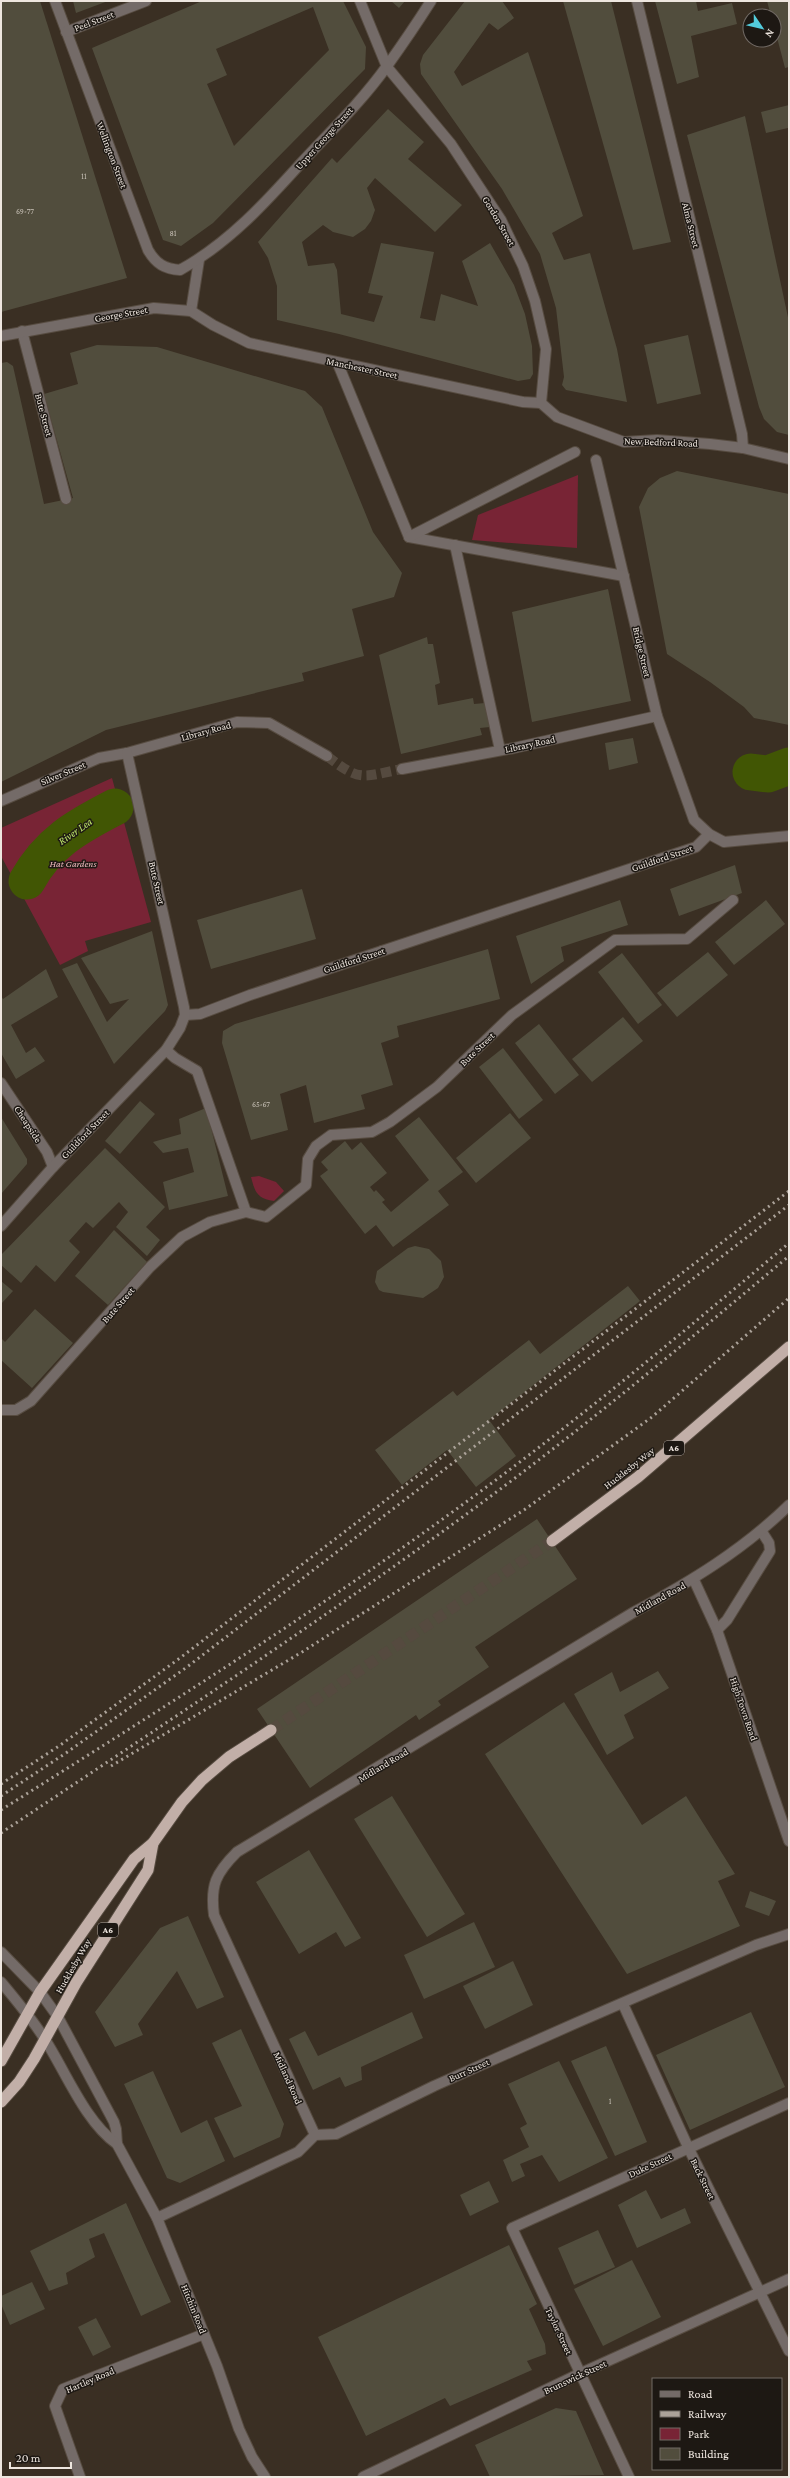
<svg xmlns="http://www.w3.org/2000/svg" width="790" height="2478" font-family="'Crimson Pro',serif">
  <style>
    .green { fill: #782435 }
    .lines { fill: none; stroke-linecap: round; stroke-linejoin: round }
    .river { stroke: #415604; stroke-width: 37 }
    .building { fill: #514d3d; fill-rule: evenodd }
    .minor-tunnel { stroke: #554a3f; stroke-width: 10; stroke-dasharray: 10 5; stroke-linecap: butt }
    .trunk-tunnel { stroke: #554a3f; stroke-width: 11; stroke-dasharray: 11 5.5; stroke-linecap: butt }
    .pedestrian-casing { stroke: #574c41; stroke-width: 12 }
    .minor-casing { stroke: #574c41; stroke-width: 12 }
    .tertiary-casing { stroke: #574c41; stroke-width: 12 }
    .trunk-casing { stroke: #574c41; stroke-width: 13 }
    .pedestrian { stroke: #746b68; stroke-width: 10 }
    .minor { stroke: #746b68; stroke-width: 10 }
    .tertiary { stroke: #746b68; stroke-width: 10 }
    .trunk { stroke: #c2afa8; stroke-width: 11 }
    .rail { stroke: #aba299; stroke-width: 3; stroke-dasharray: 2 4; stroke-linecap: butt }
    .labels { text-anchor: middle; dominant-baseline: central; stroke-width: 3; stroke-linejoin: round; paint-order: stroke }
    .number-label { font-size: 8px; fill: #c7c0b6 }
    .shield { fill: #1d1813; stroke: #afa8a2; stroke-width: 1 }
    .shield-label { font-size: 9px; font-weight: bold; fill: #eee6df }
    .street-label { font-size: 10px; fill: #eee6df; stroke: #1d1813 }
    .park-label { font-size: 10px; font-style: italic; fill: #eeb8bd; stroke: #1d1813 }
    .water-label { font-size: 11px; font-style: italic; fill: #c2ea6d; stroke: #1d1813 }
  </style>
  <rect width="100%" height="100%" fill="#3a2f23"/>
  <g class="green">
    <path d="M578,475L577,548L472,540L478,515Z"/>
    <path d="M112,778L151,922L85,941L88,951L60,965L1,856V828Z"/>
    <path d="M259,1176L276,1182L284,1191L274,1201C257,1199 255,1192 251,1177Z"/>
  </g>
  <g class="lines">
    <g class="river">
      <path d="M751,772L768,774L789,766"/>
      <path d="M27,881C48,843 76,827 115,807"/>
    </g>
  </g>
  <g class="building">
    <path d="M1,1H40L127,278L1,312Z"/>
    <path d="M73,1H108L76,13Z"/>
    <path d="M202,1H343L366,47L365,69L213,223L181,246L163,240L92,48ZM313,7L329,50L234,146L207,84L227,75L216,49Z"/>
    <path d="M391,1H405L399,8Z"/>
    <path d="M465,1H502L514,18L498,30L489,23L454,72L462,86L528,52L583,216L552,233L564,260L590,253L617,349L627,402L566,390L562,385L564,377L556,308L540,254L502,189L421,74L420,64L423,55Z"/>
    <path d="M563,1H611L671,242L633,250Z"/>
    <path d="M655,1H696L698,11L732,3L737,24L691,36L699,77L677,84Z"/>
    <path d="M767,1H789V67L785,68L774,26V16H771Z"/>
    <path d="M789,105V131L788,128L766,133L761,112Z"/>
    <path d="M388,109L424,142L408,159L462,205L435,232L375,178L367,188L375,210L371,221L365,229L353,237L333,232L323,225L302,242L308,266L334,263L337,270L341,314L374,322L383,296L368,293L381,243L434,252L420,318L435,321L441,294L478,306L462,261L490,243L514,285L525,314L532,346L533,374L530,379L518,381L339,334L277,320V286L268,258L258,242L332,158L337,163Z"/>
    <path d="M745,116L789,322V435L777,432L764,419L759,407L687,135Z"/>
    <path d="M688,335L701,394L657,404L644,345Z"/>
    <path d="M97,345L157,347L305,391L322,407L373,532L402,573L394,597L352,609L364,656L302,673L304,681L106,730L1,782V363L7,362L13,366L44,504L73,498L44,394L78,384L70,353Z"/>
    <path d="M677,471L789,494V725L754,718L744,707L710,682L667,654L639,507L648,488L660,478Z"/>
    <path d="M608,589L631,701L532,722L512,612Z"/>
    <path d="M427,637L428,644H433L440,683L435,685L438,705L473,698L474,704L485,703L490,727L480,728L482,735L401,754L379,655Z"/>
    <path d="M633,738L638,763L609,770L605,743Z"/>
    <path d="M735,865L742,893L679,916L670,889Z"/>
    <path d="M302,889L316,939L211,969L197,920Z"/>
    <path d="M620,900L628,925L561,947L564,961L531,984L516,936Z"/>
    <path d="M766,900L785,924L734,965L715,942Z"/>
    <path d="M152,931L168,1005L165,1011L114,1064L62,969L77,963L107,1022L129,999L110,1004L81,958Z"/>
    <path d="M488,949L500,999L397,1026L399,1037L381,1043L393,1085L361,1095L365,1109L314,1123L306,1085L280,1094L288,1130L251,1140L222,1043L223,1031L235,1024Z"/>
    <path d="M708,952L728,975L677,1017L657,993Z"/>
    <path d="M622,953L662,1005L638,1024L598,972Z"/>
    <path d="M46,969L58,997L11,1025L26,1053L35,1047L45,1061L16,1079L1,1053V996L3,999Z"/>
    <path d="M623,1017L643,1041L592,1082L572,1059Z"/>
    <path d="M539,1024L579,1075L555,1094L515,1043Z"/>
    <path d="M503,1048L543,1100L519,1119L479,1067Z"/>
    <path d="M140,1101L155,1114L120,1154L105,1141Z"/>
    <path d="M206,1108L228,1196L169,1210L163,1182L194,1172L188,1148L163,1153L153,1142L181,1134L179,1119Z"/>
    <path d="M510,1113L531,1138L476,1183L456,1158Z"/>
    <path d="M1,1117L27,1159V1164L1,1194Z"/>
    <path d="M419,1117L463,1172L438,1191L449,1205L393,1247L376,1225L365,1234L320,1176L328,1170L321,1162L345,1141L352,1150L361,1142L387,1173L370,1187L374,1192L376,1190L385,1200L382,1202L391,1212L429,1180L395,1136Z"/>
    <path d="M105,1148L165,1207L146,1227L160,1240L147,1256L116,1227L128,1212L119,1202L93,1228L86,1222L69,1241L80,1252L55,1282L36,1265L21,1283L1,1265V1255Z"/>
    <path d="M114,1230L147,1262L108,1305L75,1276Z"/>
    <path d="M415,1246L429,1249L441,1261L444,1277L438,1288L423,1298L383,1292L379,1290L375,1282L377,1271L408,1248Z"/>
    <path d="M1,1281L13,1291L1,1304Z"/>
    <path d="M628,1286L640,1301L489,1420L516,1456L476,1487L447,1450L402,1485L375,1450L453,1391L457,1396L529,1340L540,1354Z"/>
    <path d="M35,1309L73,1343L32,1388L1,1360V1338L5,1342Z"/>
    <path d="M537,1519L577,1579L475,1647L489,1667L438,1701L441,1705L419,1720L416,1715L310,1788L257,1709Z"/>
    <path d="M658,1671L669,1688L624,1715L634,1738L607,1755L574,1694L612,1672L620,1692Z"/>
    <path d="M564,1702L642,1825L686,1796L735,1874L718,1881L740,1926L627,1974L485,1754Z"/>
    <path d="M392,1796L465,1914L427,1937L354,1819Z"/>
    <path d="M309,1850L361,1938L345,1947L336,1932L299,1954L256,1882Z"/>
    <path d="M750,1891L776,1901L769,1916L745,1907Z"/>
    <path d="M188,1916L224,1997L197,2009L177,1971L138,2024L143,2035L115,2047L95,2012L160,1928Z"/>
    <path d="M474,1922L495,1967L424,1999L404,1955Z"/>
    <path d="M513,1961L533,2005L485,2029L463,1986Z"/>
    <path d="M412,2012L423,2038L361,2067L362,2080L345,2087L340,2077L313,2090L289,2039L305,2031L318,2056Z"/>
    <path d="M751,2012L785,2087L690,2130L656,2055Z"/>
    <path d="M241,2029L284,2124L280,2137L234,2158L214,2118L242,2106L212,2043Z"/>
    <path d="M606,2046L647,2142L615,2156L571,2061Z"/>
    <path d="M559,2061L608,2158L559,2182L542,2155L520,2164L525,2176L512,2182L503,2160L529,2147L520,2128L527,2124L508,2084Z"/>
    <path d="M153,2071L181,2133L207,2120L225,2161L180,2183L167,2178L124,2084Z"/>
    <path d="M489,2181L499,2202L470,2216L460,2195Z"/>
    <path d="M646,2190L661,2219L685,2208L691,2223L637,2248L618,2205Z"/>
    <path d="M126,2203L171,2302L141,2316L104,2233L89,2239L95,2257L66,2273L68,2284L49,2291L30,2251Z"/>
    <path d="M598,2230L615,2267L574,2285L558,2248Z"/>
    <path d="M509,2245L537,2304L529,2309L545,2344L546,2354L527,2361L532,2370L450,2406L445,2398L366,2436L318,2337Z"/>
    <path d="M632,2260L661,2317L603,2346L574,2289Z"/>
    <path d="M32,2282L45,2309L10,2325L1,2304V2296Z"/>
    <path d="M96,2318L111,2347L93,2356L78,2327Z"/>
    <path d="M556,2408L576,2411L604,2475L490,2477L475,2445Z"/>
  </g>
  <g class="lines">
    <path class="minor-tunnel" d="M327,756C360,782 361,777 402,769"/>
    <path class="trunk-tunnel" d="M271,1730L552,1541"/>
    <defs>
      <g id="pedestrian">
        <path d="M191,311L199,260"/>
        <path d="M22,331L66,499"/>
        <path d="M1,336L154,308L191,311L213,325L249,343L523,402L541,403"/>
        <path d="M338,364L409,537"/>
        <path d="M596,460L657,716"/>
        <path d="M409,537L624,576"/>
        <path d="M409,537L575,452"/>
        <path d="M455,545L500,750"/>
        <path d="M185,1015L200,1014L250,995L382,951"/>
        <path d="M166,1050L175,1058L197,1071L246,1212"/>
      </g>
      <g id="minor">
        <path d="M55,1L148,250C156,264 165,269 180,270C229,243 265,203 302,162C331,131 362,101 387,66C402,45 417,23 431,1"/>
        <path d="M360,1L387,67L451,144L501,220L523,266L535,301L546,349L541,403L557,417L624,442L657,440L710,444L743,448L789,459"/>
        <path d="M637,1L742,434L743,448"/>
        <path d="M66,32L146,1"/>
        <path d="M402,769L514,748L657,716L694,820L709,834L724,842L789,836"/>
        <path d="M1,801L99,758L127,753L237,722L269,723L327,756"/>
        <path d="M382,951L696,847L709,834"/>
        <path d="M1,1083L47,1152L53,1167"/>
        <path d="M1,1226L53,1167L166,1050L180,1028L185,1015L184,1007L127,753"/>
        <path d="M1,1410H16L31,1401L150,1267L182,1237L210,1222L246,1212L266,1217L306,1185L308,1159L316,1146L331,1135L372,1132L390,1122L437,1087L512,1015L615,940L687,939L733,900"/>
        <path d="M694,1580L717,1630L789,1841"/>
        <path d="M717,1630L727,1620L770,1551L769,1543L762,1532"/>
        <path d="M623,2004L688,2147L789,2351"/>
        <path d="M315,2135L214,1915C210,1885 216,1873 237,1852L634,1612C690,1582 743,1550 789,1505"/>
        <path d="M157,2218L298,2152L315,2135L336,2134L434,2086L576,2023L756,1945L789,1934"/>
        <path d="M80,2477L55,2406L63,2389L204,2334"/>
        <path d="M363,2477L579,2374L789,2279"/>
        <path d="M629,2477L512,2228L789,2103"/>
      </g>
      <g id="tertiary">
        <path d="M1,1952L40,1992L58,2017L114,2122L116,2129L117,2144"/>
        <path d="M1,1982C16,2000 32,2019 44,2038C65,2070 85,2122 117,2144L157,2218L217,2366L239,2429L252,2457L265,2477"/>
      </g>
      <g id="trunk">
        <path d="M552,1541L638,1477L789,1347"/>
        <path d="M1,2061L40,1992L134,1859L153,1843L182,1802L202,1780L229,1757L271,1730"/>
        <path d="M1,2102L19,2082L34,2059L76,1983L148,1870L153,1843"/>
      </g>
    </defs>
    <use href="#pedestrian" class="pedestrian-casing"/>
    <use href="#minor" class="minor-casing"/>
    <use href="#tertiary" class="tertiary-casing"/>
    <use href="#trunk" class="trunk-casing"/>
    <use href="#pedestrian" class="pedestrian"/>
    <use href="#minor" class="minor"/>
    <use href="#tertiary" class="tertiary"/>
    <use href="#trunk" class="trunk"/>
    <g class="rail">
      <path d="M111,1766L302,1652L524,1510L652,1417L789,1298"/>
      <path d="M1,1784L59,1746L180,1658L789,1191"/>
      <path d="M1,1796L66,1753L187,1667L789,1205"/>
      <path d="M1,1810C163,1708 327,1605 481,1491C587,1413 688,1328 789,1243"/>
      <path d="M1,1833C164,1724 329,1616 487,1499C591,1422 690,1339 789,1256"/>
    </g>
  </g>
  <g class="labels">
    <g class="number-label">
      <text x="84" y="176">11</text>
      <text x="25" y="211">69-77</text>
      <text x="173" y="233">81</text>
      <text x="261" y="1104">65-67</text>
      <text x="610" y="2101">1</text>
    </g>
    <g class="shield">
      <rect x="664" y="1441" width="20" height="14" rx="3"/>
      <rect x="98" y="1923" width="20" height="14" rx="3"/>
    </g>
    <g class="shield-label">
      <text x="674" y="1448">A6</text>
      <text x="108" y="1930">A6</text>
    </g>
    <g class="street-label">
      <text transform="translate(94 21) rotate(-21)">Peel Street</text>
      <text transform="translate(324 138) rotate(-48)">Upper George Street</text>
      <text transform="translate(112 155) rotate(69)">Wellington Street</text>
      <text transform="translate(499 221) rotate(60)">Gordon Street</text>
      <text transform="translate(691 225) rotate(76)">Alma Street</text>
      <text transform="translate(121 314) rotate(-10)">George Street</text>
      <text transform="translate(362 368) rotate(12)">Manchester Street</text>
      <text transform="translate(44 415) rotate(75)">Bute Street</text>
      <text transform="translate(661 442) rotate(2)">New Bedford Road</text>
      <text transform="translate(642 652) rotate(77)">Bridge Street</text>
      <text transform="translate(206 731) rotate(-15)">Library Road</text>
      <text transform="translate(530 744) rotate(-12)">Library Road</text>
      <text transform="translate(63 773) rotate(-23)">Silver Street</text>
      <text transform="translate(662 858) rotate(-19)">Guildford Street</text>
      <text transform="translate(157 883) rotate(77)">Bute Street</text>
      <text transform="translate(354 960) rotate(-18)">Guildford Street</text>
      <text transform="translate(477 1049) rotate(-44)">Bute Street</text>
      <text transform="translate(28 1124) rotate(57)">Cheapside</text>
      <text transform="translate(85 1134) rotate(-46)">Guildford Street</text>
      <text transform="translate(118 1305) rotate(-49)">Bute Street</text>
      <text transform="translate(629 1468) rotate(-38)">Hucklesby Way</text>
      <text transform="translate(660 1598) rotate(-29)">Midland Road</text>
      <text transform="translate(744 1709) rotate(71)">High Town Road</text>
      <text transform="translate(383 1765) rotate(-31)">Midland Road</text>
      <text transform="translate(73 1966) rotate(-60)">Hucklesby Way</text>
      <text transform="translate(469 2070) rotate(-24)">Burr Street</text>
      <text transform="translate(288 2078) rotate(66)">Midland Road</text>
      <text transform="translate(650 2165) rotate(-25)">Duke Street</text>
      <text transform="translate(703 2179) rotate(64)">Back Street</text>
      <text transform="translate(194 2309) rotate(68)">Hitchin Road</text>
      <text transform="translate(559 2331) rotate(65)">Taylor Street</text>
      <text transform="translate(575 2377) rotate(-25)">Brunswick Street</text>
      <text transform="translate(90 2380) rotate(-23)">Hartley Road</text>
    </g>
    <g class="park-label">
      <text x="73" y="863">Hat Gardens</text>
    </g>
    <g class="water-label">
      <text transform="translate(75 831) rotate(-35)">River Lea</text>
    </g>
  </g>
  <rect width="790" height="2478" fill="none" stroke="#eee6df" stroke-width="4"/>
  <rect x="652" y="2378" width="130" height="92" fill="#1d1813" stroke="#716a65"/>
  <rect x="660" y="2391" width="20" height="6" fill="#746b68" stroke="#716a65"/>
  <text x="688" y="2398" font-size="12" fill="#eee6df">Road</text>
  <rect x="660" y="2411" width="20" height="6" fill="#aba299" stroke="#716a65"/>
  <text x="688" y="2418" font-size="12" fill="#eee6df">Railway</text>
  <rect x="660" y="2428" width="20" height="12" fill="#782435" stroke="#716a65"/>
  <text x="688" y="2438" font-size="12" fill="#eee6df">Park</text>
  <rect x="660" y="2448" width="20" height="12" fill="#514d3d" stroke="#716a65"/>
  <text x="688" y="2458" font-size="12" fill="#eee6df">Building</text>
  <g transform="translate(762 28) rotate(125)"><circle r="19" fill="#1d1813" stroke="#716a65"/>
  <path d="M0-3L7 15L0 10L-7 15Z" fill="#53cbdb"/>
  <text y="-6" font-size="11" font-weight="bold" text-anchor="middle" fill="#eee6df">N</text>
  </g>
  <path d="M10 2462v6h61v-6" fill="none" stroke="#eee6df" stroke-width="2"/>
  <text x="16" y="2462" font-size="12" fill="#eee6df" stroke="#1d1813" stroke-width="3" paint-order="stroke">20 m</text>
</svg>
